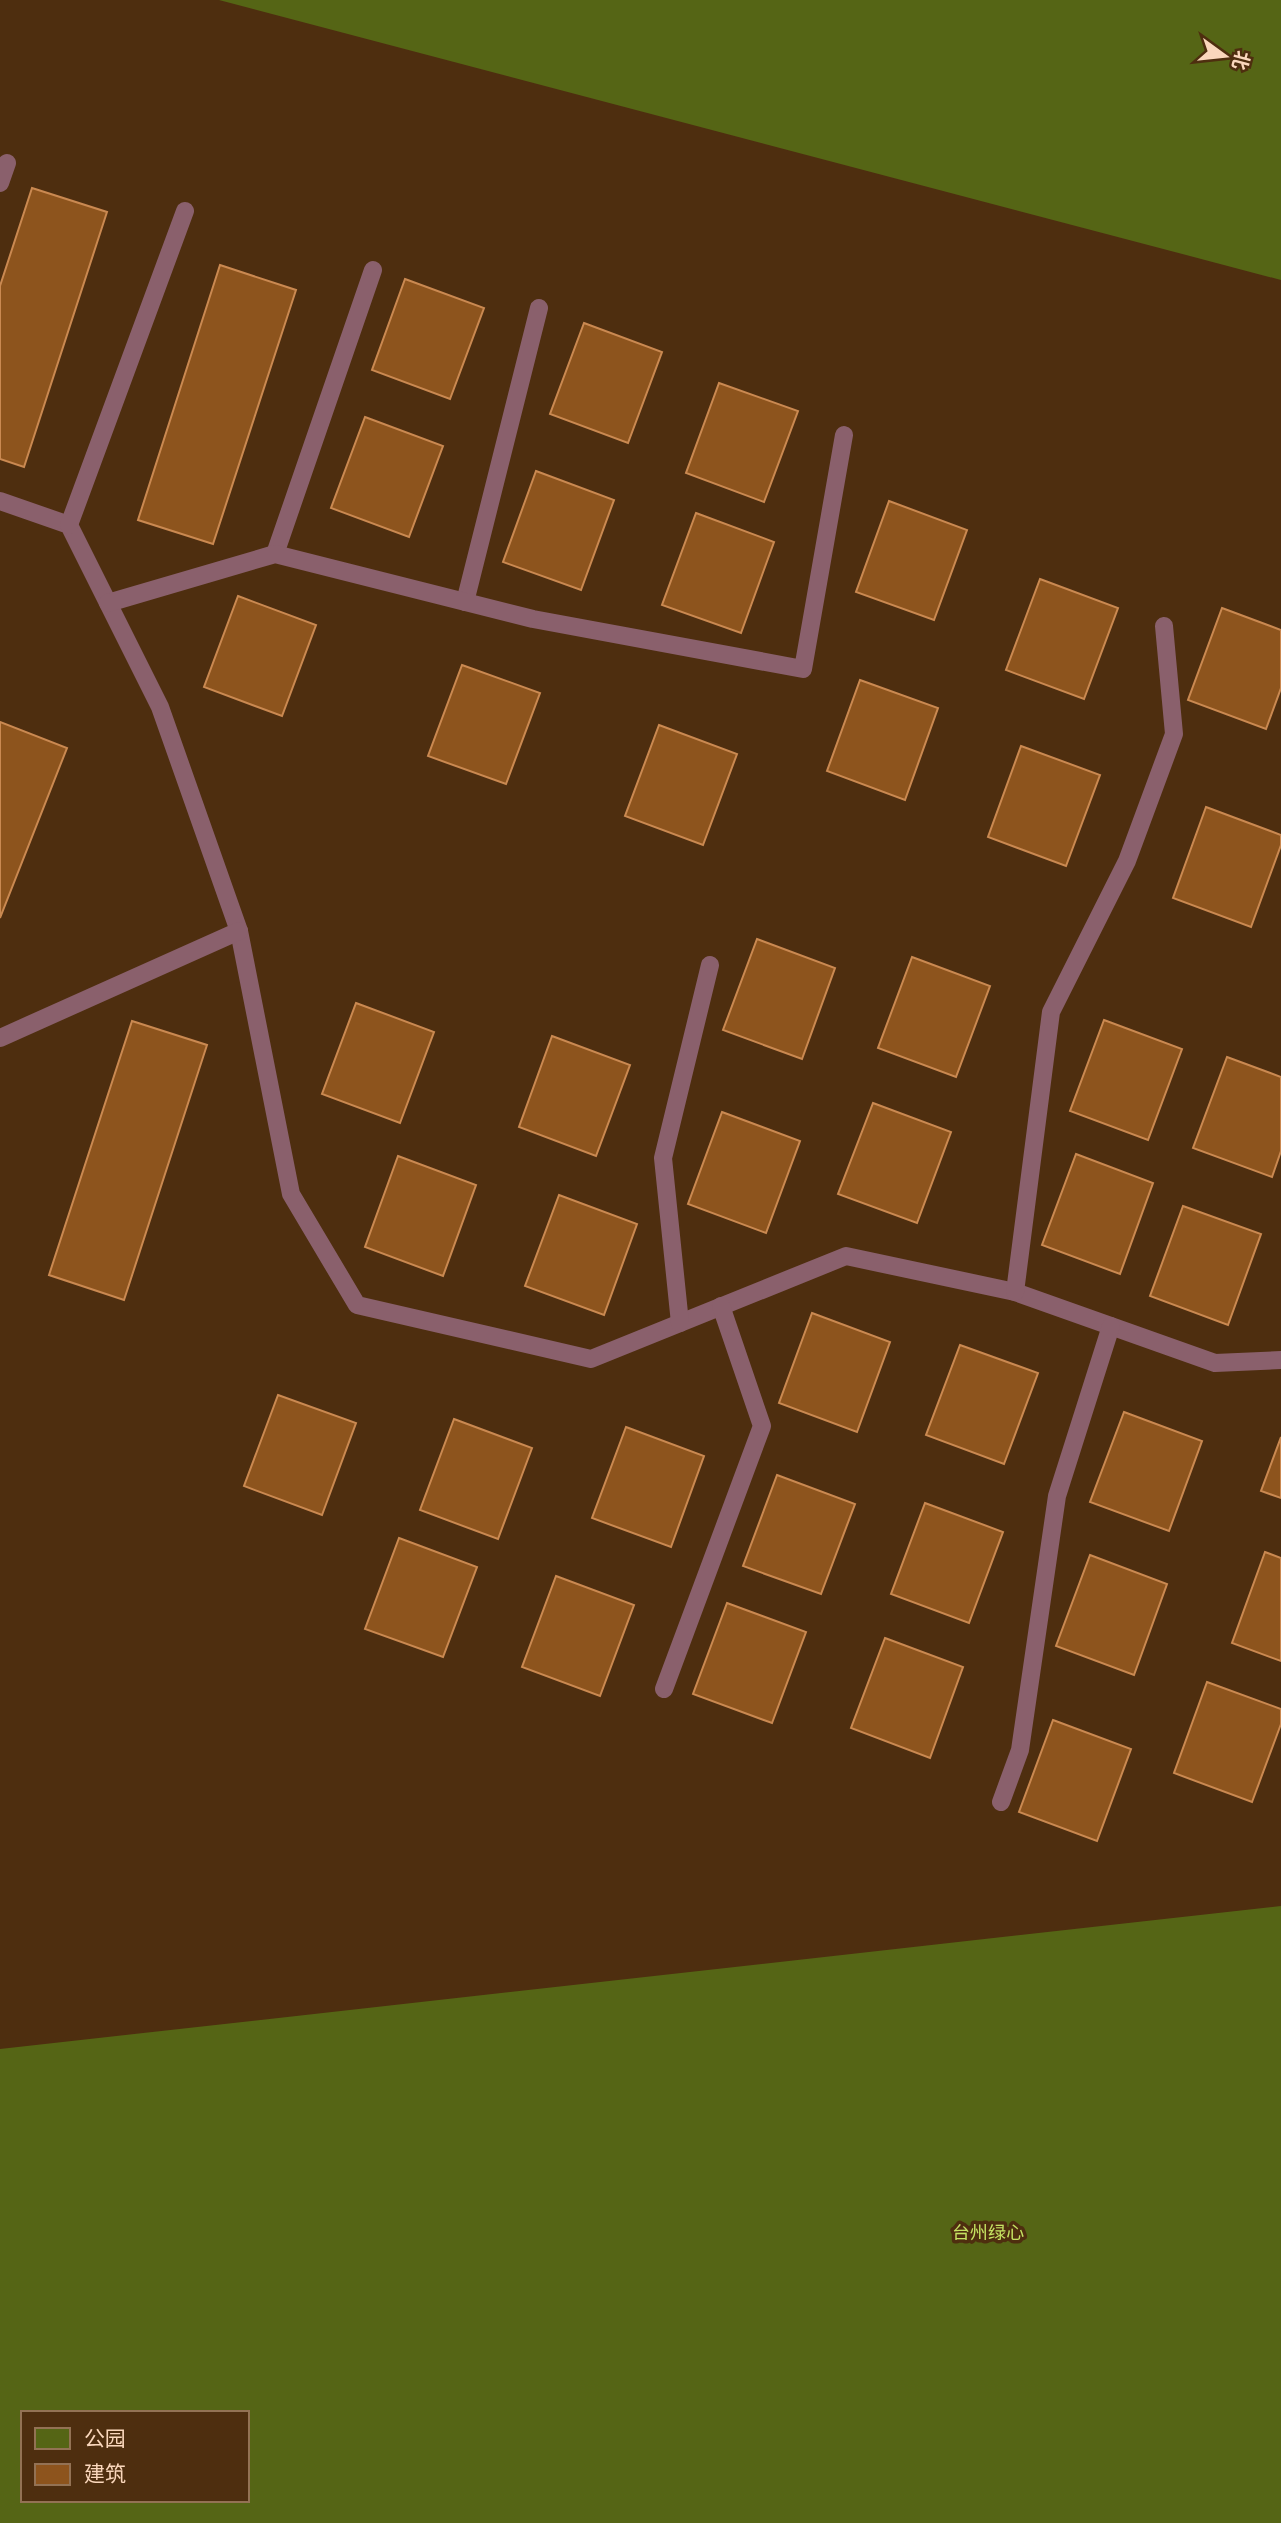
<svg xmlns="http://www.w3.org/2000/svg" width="1281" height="2523" font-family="'Noto Sans','Noto Sans SC',sans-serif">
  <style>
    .green { fill: #556515; fill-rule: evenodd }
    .building { fill: #8d541d; stroke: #ca8951; stroke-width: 2 }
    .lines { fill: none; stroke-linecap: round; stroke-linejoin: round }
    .lane { stroke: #8a606c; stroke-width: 18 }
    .labels { text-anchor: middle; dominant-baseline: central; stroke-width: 7; stroke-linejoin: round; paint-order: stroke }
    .park-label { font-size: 18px; fill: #c5e262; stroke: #4e2e0f }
  </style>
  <rect width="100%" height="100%" fill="#4e2e0f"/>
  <g class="green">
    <path d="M219,0H1281V280Z"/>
    <path d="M1281,1906V2523H0V2049ZM23,2413H247V2500H23Z"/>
  </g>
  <g class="building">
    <path d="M32,188L107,212L24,467L0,459V286Z"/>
    <path d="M220,265L296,290L213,544L138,520Z"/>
    <path d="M405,279L484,308L450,399L372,370Z"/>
    <path d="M584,323L662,352L628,443L550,414Z"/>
    <path d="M719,383L798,411L764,502L686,473Z"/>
    <path d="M365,417L443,446L409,537L331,508Z"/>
    <path d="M536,471L614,500L581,590L503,562Z"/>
    <path d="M889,501L967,530L934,620L856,592Z"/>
    <path d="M696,513L774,542L741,633L662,605Z"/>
    <path d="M1040,579L1118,608L1084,699L1006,670Z"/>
    <path d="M238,596L316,625L282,716L204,687Z"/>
    <path d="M1222,608L1281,630V688L1266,729L1188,700Z"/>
    <path d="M462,665L540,693L506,784L428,756Z"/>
    <path d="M860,680L938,708L905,800L827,771Z"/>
    <path d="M0,722L67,748L0,918Z"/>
    <path d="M659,725L737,754L703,845L625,816Z"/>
    <path d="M1021,746L1100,775L1066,866L988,837Z"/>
    <path d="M1206,807L1281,835V845L1251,927L1173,898Z"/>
    <path d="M757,939L835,968L802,1059L723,1030Z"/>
    <path d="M912,957L990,986L956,1077L878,1048Z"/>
    <path d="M356,1003L434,1032L400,1123L322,1094Z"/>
    <path d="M1104,1020L1182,1049L1148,1140L1070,1111Z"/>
    <path d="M132,1021L207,1045L124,1300L49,1275Z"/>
    <path d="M552,1036L630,1065L596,1156L519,1127Z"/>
    <path d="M1227,1057L1281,1077V1151L1272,1177L1193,1148Z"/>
    <path d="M873,1103L951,1132L917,1223L838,1194Z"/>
    <path d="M722,1112L800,1141L766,1233L688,1204Z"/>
    <path d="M1076,1154L1153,1183L1120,1274L1042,1245Z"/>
    <path d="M398,1156L476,1185L443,1276L365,1247Z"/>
    <path d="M559,1195L637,1224L604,1315L525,1286Z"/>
    <path d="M1183,1206L1261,1234L1228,1325L1150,1296Z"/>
    <path d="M812,1313L890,1342L857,1432L779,1403Z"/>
    <path d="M960,1345L1038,1373L1004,1464L926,1435Z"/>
    <path d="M278,1395L356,1423L322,1515L244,1486Z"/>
    <path d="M1124,1412L1202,1441L1169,1531L1090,1502Z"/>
    <path d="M454,1419L532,1448L498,1539L420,1510Z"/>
    <path d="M626,1427L704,1456L671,1547L592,1518Z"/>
    <path d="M1281,1437V1498L1261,1491Z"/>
    <path d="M777,1475L855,1504L821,1594L743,1566Z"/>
    <path d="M925,1503L1003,1532L969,1623L891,1594Z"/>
    <path d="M399,1538L477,1567L443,1657L365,1629Z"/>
    <path d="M1265,1552L1281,1558V1661L1232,1643Z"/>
    <path d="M1090,1555L1167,1584L1134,1675L1056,1646Z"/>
    <path d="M556,1576L634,1605L600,1696L522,1667Z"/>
    <path d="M727,1603L806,1632L772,1723L693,1694Z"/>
    <path d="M885,1638L963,1667L930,1758L851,1728Z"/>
    <path d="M1207,1682L1281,1709V1724L1252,1802L1174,1773Z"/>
    <path d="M1053,1720L1131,1749L1097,1841L1019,1812Z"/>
  </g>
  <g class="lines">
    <g class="lane">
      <path d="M0,183L7,163"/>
      <path d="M0,501L69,525L160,707L239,931L291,1194L357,1305L591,1359L846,1256L1015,1292L1215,1363L1281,1360"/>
      <path d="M69,525L185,211"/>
      <path d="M275,554L373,270"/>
      <path d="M465,602L539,308"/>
      <path d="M108,603L275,554L533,619L803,669L844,435"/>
      <path d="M0,1038L239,931"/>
      <path d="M1015,1292L1051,1012L1127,861L1174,734L1164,626"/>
      <path d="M680,1323L663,1158L710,965"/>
      <path d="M664,1689L762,1426L721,1306"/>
      <path d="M1001,1802L1020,1750L1057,1496L1111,1326"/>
    </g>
  </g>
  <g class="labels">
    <g class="park-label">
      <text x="988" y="2232">台州绿心</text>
    </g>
  </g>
  <rect x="21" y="2411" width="228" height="91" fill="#4e2e0f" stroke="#937254" stroke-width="2"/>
  <rect x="35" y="2428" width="35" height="21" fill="#556515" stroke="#937254" stroke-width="2"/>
  <text x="84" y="2446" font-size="21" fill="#fad7bc">公园</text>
  <rect x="35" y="2464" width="35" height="21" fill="#8d541d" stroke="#937254" stroke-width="2"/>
  <text x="84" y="2481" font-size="21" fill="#fad7bc">建筑</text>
  <g transform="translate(1225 56) rotate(105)" stroke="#4e2e0f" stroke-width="5" paint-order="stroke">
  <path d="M0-5L12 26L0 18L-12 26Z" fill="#fad7bc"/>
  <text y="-10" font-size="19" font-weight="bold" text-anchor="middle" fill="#fad7bc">北</text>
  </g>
</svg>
